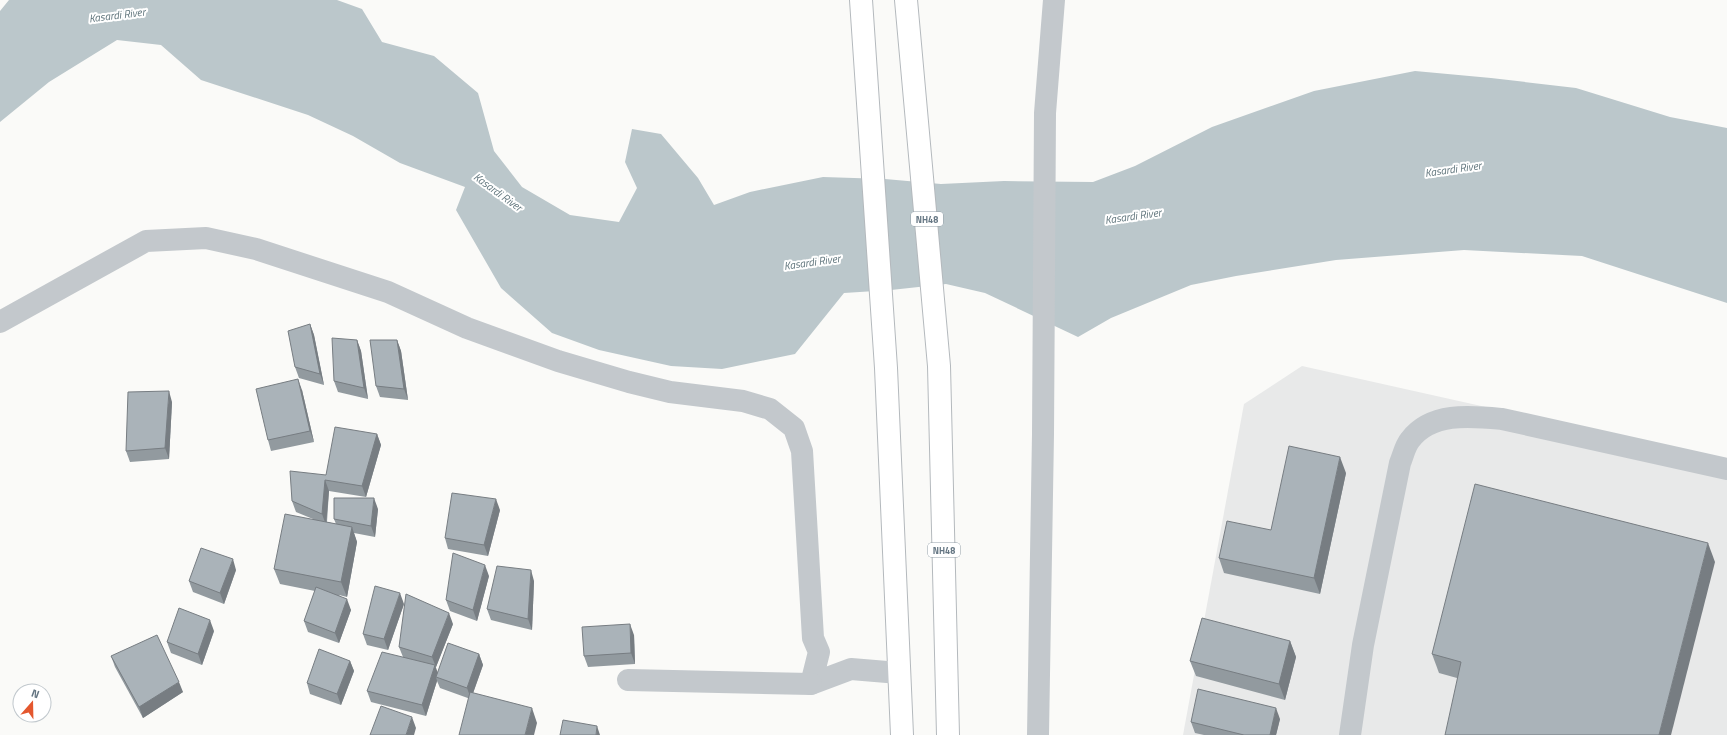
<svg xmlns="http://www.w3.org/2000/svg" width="1727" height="735" font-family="'Titillium Web',sans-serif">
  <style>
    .built { fill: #e8e9e9 }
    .water { fill: #bbc7cb }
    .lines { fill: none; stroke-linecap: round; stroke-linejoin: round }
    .highway-casing { stroke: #b4b9bd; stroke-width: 24 }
    .minor { stroke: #c3c8cc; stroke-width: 22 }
    .highway { stroke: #fff; stroke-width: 22 }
    .wall { fill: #929a9f }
    .shaded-wall { fill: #777d82 }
    .building { fill: #aab3b9; stroke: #777d82 }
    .labels { text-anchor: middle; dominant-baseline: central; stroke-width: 4; stroke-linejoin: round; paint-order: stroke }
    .shield { fill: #fff; stroke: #939fa8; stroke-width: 1 }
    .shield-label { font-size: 9px; font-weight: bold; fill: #657683 }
    .water-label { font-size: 11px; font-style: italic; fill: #60757c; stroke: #fff }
  </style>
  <rect width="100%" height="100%" fill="#fafaf8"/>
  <path class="built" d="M1302,366L1727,461V735H1183L1244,404Z"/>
  <path class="water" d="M9,0H337L362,9L382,42L434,56L478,93L494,151L522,187L570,215L619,222L637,188L625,162L632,129L661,134L698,178L714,205L750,192L823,177L885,179L941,184L1004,181L1093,182L1135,166L1212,127L1314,91L1415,71L1491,78L1576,88L1670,117L1727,128V303L1582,256L1464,250L1336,260L1236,276L1191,285L1111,318L1078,337L985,293L946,284L891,290L844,293L795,354L722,369L671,366L599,350L552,333L501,288L456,210L465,187L400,163L353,136L308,115L201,80L161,45L117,40L49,82L0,122V11Z"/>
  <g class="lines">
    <defs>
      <g id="highway">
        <path d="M861,0L886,368L902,735"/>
        <path d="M906,0L939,366L948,735"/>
      </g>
    </defs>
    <use href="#highway" class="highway-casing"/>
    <g class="minor">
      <path d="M0,322L146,241L206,238L256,249L388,292L467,328L558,361L629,382L670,392L743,401L770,409L794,428L802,451L813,638L819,652L811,684L851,669L899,673"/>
      <path d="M628,680L811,684"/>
      <path d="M1038,735L1043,434L1045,113L1054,0"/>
      <path d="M1350,735L1363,645L1400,463C1403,456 1405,446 1410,440C1431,412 1470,416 1502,419L1727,469"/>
    </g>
    <use href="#highway" class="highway"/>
  </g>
  <g class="wall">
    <path d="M310,324L314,335L324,385L299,378L295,367Z"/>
    <path d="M357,340L361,351L368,399L338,392L334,381Z"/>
    <path d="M397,340L401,351L408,400L380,397L376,386Z"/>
    <path d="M302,390L314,442L271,451L268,440Z"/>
    <path d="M172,402L169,459L130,462L126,451Z"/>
    <path d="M377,434L381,445L366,497L329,491L327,522L336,524L334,519L378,509L375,537L354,533L357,542L347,597L339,595L351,610L339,643L308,632L304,621L315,591L280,584L274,569L313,519L296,512L292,501L326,475Z"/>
    <path d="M1346,473L1320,594L1224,573L1219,558L1271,530Z"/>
    <path d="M500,510L488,556L448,549L445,538Z"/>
    <path d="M1715,562L1457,678L1439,673L1432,654Z"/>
    <path d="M236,570L224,604L193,592L189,581Z"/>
    <path d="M489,576L477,621L450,611L446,600Z"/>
    <path d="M534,581L532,630L491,620L487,609Z"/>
    <path d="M404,604L388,650L367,645L363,634Z"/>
    <path d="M453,624L436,667H435L437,673L479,654L483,665L473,693L537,723L440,688L437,681L426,716L371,702L367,691L403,657L399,647Z"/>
    <path d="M214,631L202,665L171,653L167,642Z"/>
    <path d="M634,635L635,664L588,667L584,656Z"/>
    <path d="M1290,641L1296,657L1285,700L1196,676L1190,661Z"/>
    <path d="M111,656L183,692L143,718L115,667Z"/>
    <path d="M350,661L354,671L341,705L310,694L307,683Z"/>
    <path d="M1280,719L1276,735H1204L1195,733L1191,722Z"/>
  </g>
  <g class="shaded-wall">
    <path d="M310,324L314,335L324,385L320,374Z"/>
    <path d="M357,340L361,351L368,399L364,388Z"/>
    <path d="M397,340L401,351L408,400L404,389Z"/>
    <path d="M298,379L302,390L314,442L310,431Z"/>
    <path d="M169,391L172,402L169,459L165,448Z"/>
    <path d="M377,434L381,445L366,497L362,486Z"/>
    <path d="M1340,457L1346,473L1320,594L1314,578Z"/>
    <path d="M325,480L329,491L326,525L322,514Z"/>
    <path d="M374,498L378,509L375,537L371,526Z"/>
    <path d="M496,499L500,510L488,556L484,545Z"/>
    <path d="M352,527L357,542L347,597L341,582Z"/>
    <path d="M1708,543L1715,562L1671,735H1659Z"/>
    <path d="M233,559L236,570L224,604L220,593Z"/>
    <path d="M485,565L489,576L477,621L473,610Z"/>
    <path d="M531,570L534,581L532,630L528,619Z"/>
    <path d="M400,593L404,604L388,650L384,639Z"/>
    <path d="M347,599L351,610L339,643L335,633Z"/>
    <path d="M449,613L453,624L436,667L432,657Z"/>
    <path d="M210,620L214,631L202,665L198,654Z"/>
    <path d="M630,624L634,635L635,664L631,653Z"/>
    <path d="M1290,641L1296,657L1285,700L1279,684Z"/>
    <path d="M479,654L483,665L471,699L467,688Z"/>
    <path d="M350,661L354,671L341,705L337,694Z"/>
    <path d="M435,665L439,676L436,677L437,681L426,716L422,705Z"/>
    <path d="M179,682L183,692L143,718L139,707Z"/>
    <path d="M532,708L537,723L534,735H525Z"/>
    <path d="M1276,708L1280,719L1276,735H1270Z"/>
    <path d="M412,717L416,728L414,735H406Z"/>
    <path d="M597,726L600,735H596Z"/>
  </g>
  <g class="building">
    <path d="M310,324L320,374L295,367L288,331Z"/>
    <path d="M332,338L357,340L364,388L334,381Z"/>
    <path d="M370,340H397L404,389L376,386Z"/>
    <path d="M298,379L310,431L268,440L256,389Z"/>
    <path d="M169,391L165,448L126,451L128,392Z"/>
    <path d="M335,427L377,434L362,486L325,480L322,514L292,501L290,471L326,475Z"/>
    <path d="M1289,446L1340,457L1314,578L1219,558L1227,521L1271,530Z"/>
    <path d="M1475,484L1708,543L1659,735H1445L1461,662L1432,654Z"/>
    <path d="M452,493L496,499L484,545L445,538Z"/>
    <path d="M334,498H374L371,526L334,519Z"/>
    <path d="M285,514L352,527L341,582L274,569Z"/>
    <path d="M201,548L233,559L220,593L189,581Z"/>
    <path d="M453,553L485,565L473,610L446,600Z"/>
    <path d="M497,566L531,570L528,619L487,609Z"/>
    <path d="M375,586L400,593L384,639L363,634Z"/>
    <path d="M316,587L347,599L335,633L304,621Z"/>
    <path d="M406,594L449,613L432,657L399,647Z"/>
    <path d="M179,608L210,620L198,654L167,642Z"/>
    <path d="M1202,618L1290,641L1279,684L1190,661Z"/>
    <path d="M630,624L631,653L584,656L582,627Z"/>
    <path d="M157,635L179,682L139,707L111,656Z"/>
    <path d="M448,643L479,654L467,688L436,677Z"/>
    <path d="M319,649L350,661L337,694L307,683Z"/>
    <path d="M382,652L435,665L422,705L367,691Z"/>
    <path d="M1198,689L1276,708L1270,735H1244L1191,722Z"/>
    <path d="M470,692L532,708L525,735H459Z"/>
    <path d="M381,706L412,717L406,735H370Z"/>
    <path d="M563,720L597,726L596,735H560Z"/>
  </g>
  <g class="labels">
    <g class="shield">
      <rect x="911" y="212" width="32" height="14" rx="3"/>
      <rect x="928" y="543" width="32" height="14" rx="3"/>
    </g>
    <g class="shield-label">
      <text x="927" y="219">NH48</text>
      <text x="944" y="550">NH48</text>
    </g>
    <g class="water-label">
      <text transform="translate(117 15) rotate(-7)">Kasardi River</text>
      <text transform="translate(1453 169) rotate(-8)">Kasardi River</text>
      <text transform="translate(498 192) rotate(36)">Kasardi River</text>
      <text transform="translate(1133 216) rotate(-8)">Kasardi River</text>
      <text transform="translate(812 262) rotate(-8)">Kasardi River</text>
    </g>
  </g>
  <g transform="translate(32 703) rotate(20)"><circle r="19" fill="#ffffff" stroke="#c1c8cd"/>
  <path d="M0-3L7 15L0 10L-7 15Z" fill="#e4572e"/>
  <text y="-6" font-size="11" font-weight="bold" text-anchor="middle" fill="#657683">N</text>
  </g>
</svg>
